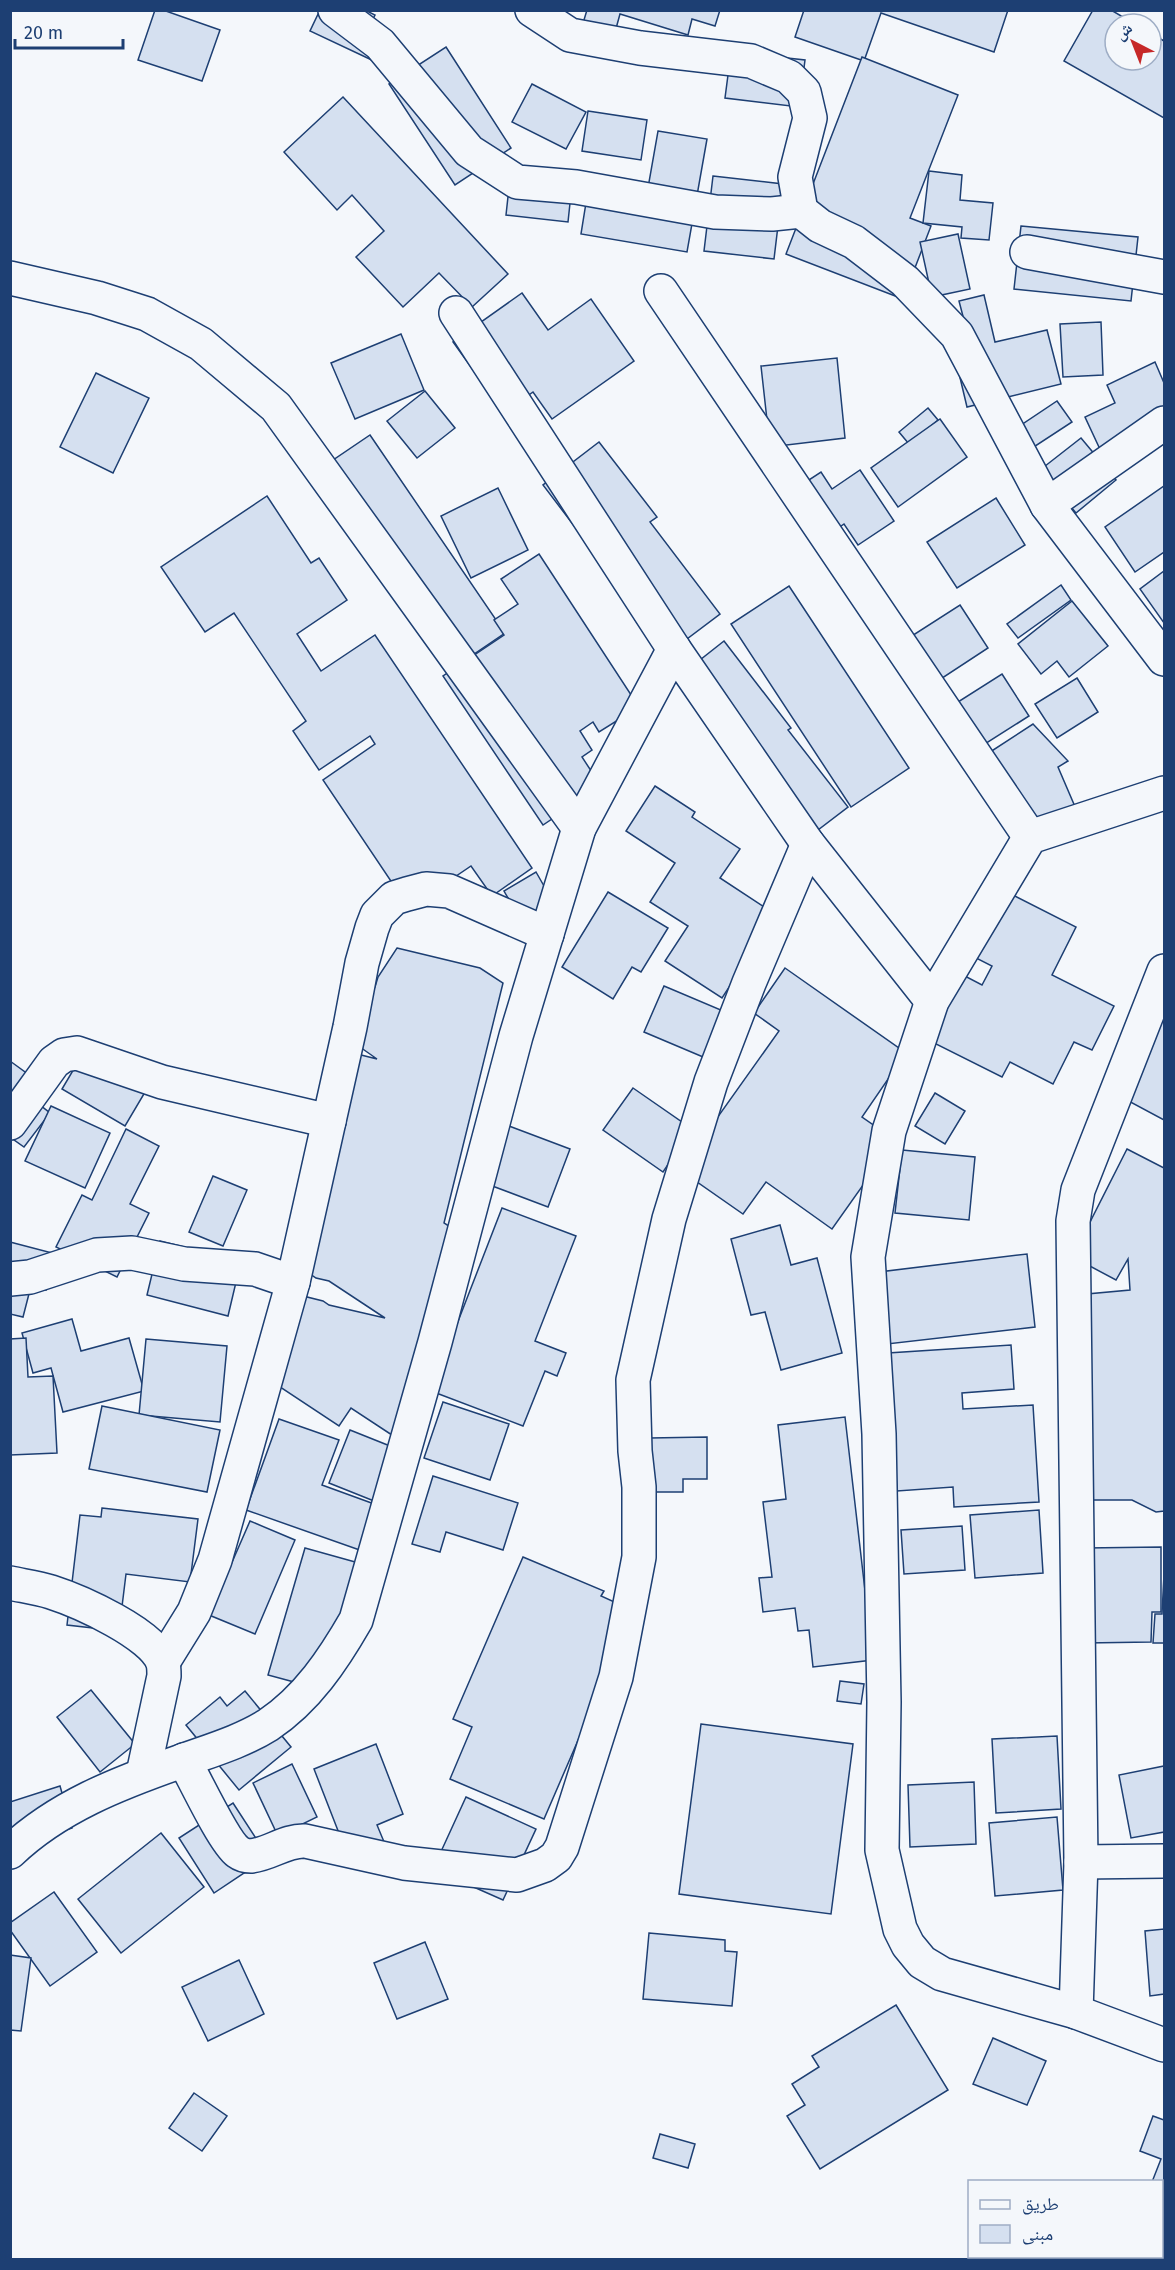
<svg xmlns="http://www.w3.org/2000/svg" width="1175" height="2270" font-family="'Fira Sans','Noto Naskh Arabic',sans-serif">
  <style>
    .building { fill: #d5e0f0; stroke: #1d3f73; stroke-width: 1.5 }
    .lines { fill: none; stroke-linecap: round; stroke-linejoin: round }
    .minor-casing { stroke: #1d3f73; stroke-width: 36 }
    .minor { stroke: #f4f7fb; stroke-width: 33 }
  </style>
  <rect width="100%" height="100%" fill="#f4f7fb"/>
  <g class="building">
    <path d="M155,10H163L220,30L202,81L138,60Z"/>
    <path d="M320,10H365L375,15L366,33L376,62L310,31Z"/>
    <path d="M587,10H720L715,26L692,19L688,35L620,14L612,43L580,33Z"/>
    <path d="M804,10H1008L994,52L881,13L864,61L795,37Z"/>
    <path d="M1093,10H1111L1135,24H1115V60H1151V33L1164,41V118L1064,61Z"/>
    <path d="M446,47L511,148L455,185L389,84Z"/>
    <path d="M731,52L805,60L799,107L725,98Z"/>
    <path d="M862,57L958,95L910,218L931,226L903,299L786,254Z"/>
    <path d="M532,84L586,112L566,149L512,122Z"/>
    <path d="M343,97L508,274L472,307L439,273L403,307L356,257L384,231L352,195L337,210L284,152Z"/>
    <path d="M588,111L647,120L641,160L582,151Z"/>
    <path d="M658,131L707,139L687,252L581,234L590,178L648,188Z"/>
    <path d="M511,169L573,175L568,222L506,215Z"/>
    <path d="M929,171L962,175L960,200L993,203L989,240L961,238L962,227L923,223Z"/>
    <path d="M713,176L783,184L774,259L704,251Z"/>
    <path d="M1021,226L1138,237L1131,301L1014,289Z"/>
    <path d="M958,234L970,289L932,297L920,242Z"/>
    <path d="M522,293L548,330L591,299L634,361L552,419L533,392L504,413L453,342Z"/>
    <path d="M984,295L995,342L1047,330L1061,384L967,407L948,327L965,324L959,301Z"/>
    <path d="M1101,322L1103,375L1063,377L1060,324Z"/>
    <path d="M401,334L424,390L355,419L331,363Z"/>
    <path d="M837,358L845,438L770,447L761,366Z"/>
    <path d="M1155,362L1164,383V425L1105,460L1085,417L1115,403L1107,385Z"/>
    <path d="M96,373L149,398L113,473L60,447Z"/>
    <path d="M425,391L455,428L417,458L387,421Z"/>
    <path d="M1057,401L1072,422L1017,458L1003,437Z"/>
    <path d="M928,408L938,420L909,444L899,432Z"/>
    <path d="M940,419L967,457L898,507L871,468Z"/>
    <path d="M370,435L505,633L449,671L311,475Z"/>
    <path d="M1081,438L1116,480L1076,513L1040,470Z"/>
    <path d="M599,442L657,517L650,522L720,614L663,657L635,620L642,615L543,485Z"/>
    <path d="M860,470L894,521L858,545L844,524L824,538L792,491L821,472L832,489Z"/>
    <path d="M1164,486V552L1135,572L1105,527Z"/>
    <path d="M498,488L528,550L471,578L441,516Z"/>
    <path d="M267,496L311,563L319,558L347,600L297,634L321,671L375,635L532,868L492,896L471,866L409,908L323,780L375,744L370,736L319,770L293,731L306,721L234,613L205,632L161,567Z"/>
    <path d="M996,498L1025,545L957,588L927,542Z"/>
    <path d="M539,554L639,707L599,732L593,722L580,731L592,750L582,757L601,786L543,825L443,676L504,635L494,620L518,604L501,579Z"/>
    <path d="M1164,571V623L1140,589Z"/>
    <path d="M1061,585L1071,600L1018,638L1007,624Z"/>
    <path d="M789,586L909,768L851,807L731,624Z"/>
    <path d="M1072,601L1108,646L1069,677L1057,661L1041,674L1018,644Z"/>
    <path d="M960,605L988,648L921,692L893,648Z"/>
    <path d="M724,641L791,728L788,730L848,807L797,846L676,679Z"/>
    <path d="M1002,674L1029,716L966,756L939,714Z"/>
    <path d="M1077,678L1098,712L1057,738L1035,704Z"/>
    <path d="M1033,724L1068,761L1058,767L1076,809L1035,819L987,754Z"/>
    <path d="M655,786L695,812L692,817L740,849L720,878L781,918L749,957L722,998L665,961L688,926L650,902L675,863L626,831Z"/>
    <path d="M536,872L564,921L532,940L504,891Z"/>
    <path d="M608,892L668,928L641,972L632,967L613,999L562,967Z"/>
    <path d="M1009,893L1076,927L1052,975L1114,1006L1092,1050L1074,1042L1053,1084L1010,1062L1002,1077L930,1041L963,975L982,985L992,966L976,958Z"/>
    <path d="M397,948L480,968L503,983L444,1223L470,1240L398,1439L351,1408L339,1426L280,1387L303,1296L323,1301L329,1305L385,1318L329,1281L316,1278L297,1265L349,1052L377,1059L350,1040L355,1019L375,987L378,977Z"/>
    <path d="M785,968L906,1053L862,1117L895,1140L832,1229L766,1182L743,1214L680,1170L779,1031L754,1013Z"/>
    <path d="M664,986L742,1019L722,1065L644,1032Z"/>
    <path d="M1164,1014V1120L1121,1097Z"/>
    <path d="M88,1045L151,1082L125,1126L62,1089Z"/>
    <path d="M10,1061L36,1080L26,1094L50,1113L24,1147L10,1137Z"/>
    <path d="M633,1088L692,1129L663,1172L603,1130Z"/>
    <path d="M935,1093L965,1111L945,1144L915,1126Z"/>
    <path d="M51,1106L110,1133L85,1188L25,1161Z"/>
    <path d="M509,1126L570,1149L548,1207L487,1184Z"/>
    <path d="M126,1129L159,1146L130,1204L149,1213L117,1277L56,1247L82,1195L92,1200Z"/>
    <path d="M1127,1149L1164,1168V1511L1156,1512L1132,1500H1084L1076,1295L1130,1290L1128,1259L1116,1280L1086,1264L1083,1236Z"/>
    <path d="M902,1150L975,1157L969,1220L895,1213Z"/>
    <path d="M213,1176L247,1190L223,1246L189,1232Z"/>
    <path d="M502,1208L576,1236L535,1341L566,1353L557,1376L545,1371L523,1426L431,1391Z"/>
    <path d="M780,1225L791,1265L817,1258L842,1353L781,1370L765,1312L751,1315L731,1239Z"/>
    <path d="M160,1241L241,1261L228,1316L147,1295Z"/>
    <path d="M10,1242L56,1254L46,1290L31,1286L23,1317L10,1314Z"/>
    <path d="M1027,1254L1035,1327L887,1344L879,1272Z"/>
    <path d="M72,1319L81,1351L129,1338L144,1391L63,1412L51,1368L33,1373L22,1333Z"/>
    <path d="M26,1338L28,1377L53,1376L57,1453L10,1455V1339Z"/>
    <path d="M146,1339L227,1346L220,1422L139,1415Z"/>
    <path d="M1011,1345L1014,1389L962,1393L963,1409L1033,1405L1039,1502L954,1507L953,1487L897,1491L888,1353Z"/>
    <path d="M443,1402L509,1424L490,1480L424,1458Z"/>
    <path d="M102,1406L220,1430L207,1492L89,1469Z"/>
    <path d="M845,1417L873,1660L813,1667L809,1630L798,1631L795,1608L763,1612L759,1578L772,1577L763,1502L786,1499L778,1425Z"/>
    <path d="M279,1419L339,1440L322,1485L388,1509L371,1554L246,1510Z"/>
    <path d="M350,1430L395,1448L374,1501L329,1483Z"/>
    <path d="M707,1437V1479H683V1492H650V1438Z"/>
    <path d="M433,1476L518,1503L503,1550L446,1532L440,1552L412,1544Z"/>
    <path d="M102,1508L198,1519L190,1582L126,1574L119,1631L67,1625L80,1515L101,1517Z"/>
    <path d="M1039,1510L1043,1573L975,1578L970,1515Z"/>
    <path d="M250,1521L295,1540L255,1634L209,1615Z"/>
    <path d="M962,1526L965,1570L904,1574L901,1530Z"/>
    <path d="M1161,1547V1612H1152L1151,1642L1085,1643V1548Z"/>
    <path d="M305,1548L366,1565L309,1686L268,1675Z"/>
    <path d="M523,1557L604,1591L601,1596L634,1611L544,1819L450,1779L472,1727L453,1719Z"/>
    <path d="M1164,1574V1643H1153L1155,1614H1162Z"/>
    <path d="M840,1681L864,1684L861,1704L837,1701Z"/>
    <path d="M91,1690L135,1744L100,1772L57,1717Z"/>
    <path d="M245,1691L291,1747L239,1790L186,1725L220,1697L227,1706Z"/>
    <path d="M701,1724L853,1744L831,1914L679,1894Z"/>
    <path d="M1057,1736L1061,1809L996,1813L992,1739Z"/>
    <path d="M376,1744L403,1814L377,1825L387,1849L351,1864L314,1769Z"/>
    <path d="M292,1764L317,1817L278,1836L253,1783Z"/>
    <path d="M1164,1766V1832L1131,1838L1119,1775Z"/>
    <path d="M974,1782L976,1844L910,1847L908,1785Z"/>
    <path d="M60,1786L72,1828L27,1842L10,1855V1802Z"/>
    <path d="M466,1797L536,1829L503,1900L433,1869Z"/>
    <path d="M233,1803L268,1857L214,1893L179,1838Z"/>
    <path d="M1057,1817L1063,1890L995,1896L989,1823Z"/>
    <path d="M161,1833L204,1887L121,1953L78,1899Z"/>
    <path d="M54,1892L97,1952L50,1986L10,1930V1923Z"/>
    <path d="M1164,1929V1994L1150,1996L1145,1931Z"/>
    <path d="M649,1933L725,1940V1951L737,1952L732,2006L643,1999Z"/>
    <path d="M425,1942L448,1999L397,2019L374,1963Z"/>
    <path d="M10,1955L31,1958L21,2031L10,2030Z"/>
    <path d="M239,1960L264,2014L208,2041L182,1987Z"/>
    <path d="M896,2005L948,2090L820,2169L787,2116L805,2105L792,2084L819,2067L812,2056Z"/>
    <path d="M993,2038L1046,2061L1027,2105L973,2084Z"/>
    <path d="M194,2093L227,2116L202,2151L169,2128Z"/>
    <path d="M1153,2116L1164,2120V2203L1162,2202V2182H1152L1161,2159L1140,2151Z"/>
    <path d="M660,2134L695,2144L688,2168L653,2158Z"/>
    <path d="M1000,2256H1115L1117,2260H993Z"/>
  </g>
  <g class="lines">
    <defs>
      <g id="minor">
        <path d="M335,10L380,44L469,151L517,182L576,187L715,212L772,214L801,211"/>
        <path d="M532,10L570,35L640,48L751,61L789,77L804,92L810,118L795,177L801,211L820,226L854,242L905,281L957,335L1047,505L1164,659"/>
        <path d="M1027,252L1164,277"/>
        <path d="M10,278L97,298L147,314L201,344L276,407L579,828"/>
        <path d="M661,291L1030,837"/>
        <path d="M456,313L674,649L808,844L932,1001"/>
        <path d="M1047,505L1164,423"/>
        <path d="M1164,793L1030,837L932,1001L889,1131L868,1257L879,1434L884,1702L882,1850L900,1929L908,1945L922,1962L942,1974L1076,2012L1164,2045"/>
        <path d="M10,1123L54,1062L64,1055L77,1053L162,1082L329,1121"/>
        <path d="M10,1279L30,1277L97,1255L132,1253L184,1264L255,1269L293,1282"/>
        <path d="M10,1583C24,1586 38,1588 51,1592C79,1601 154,1634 163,1663C164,1667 164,1672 164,1676L143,1774"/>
        <path d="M163,1662L194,1612L215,1560L293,1282L350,1027L362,963L372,928L377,915L394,898L407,894L426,889L449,891L547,934"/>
        <path d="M184,1760C194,1778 224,1842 238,1852C242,1855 247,1856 251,1856C270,1854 286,1840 305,1841L404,1863L517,1875L545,1865L556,1857L562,1847L616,1677L639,1557V1487L635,1451L633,1380L669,1219L711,1082L749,983L808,844"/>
        <path d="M10,1852C57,1807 119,1783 179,1762C209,1751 241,1742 268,1725C307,1699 333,1660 356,1620L435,1342L516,1036L579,828L674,649"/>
        <path d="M1081,1862L1164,1861"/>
        <path d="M1076,2012L1081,1862L1073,1221L1078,1190L1164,971"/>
      </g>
    </defs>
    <use href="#minor" class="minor-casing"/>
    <use href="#minor" class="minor"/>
  </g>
  <rect width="1175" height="2270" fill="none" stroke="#1d3f73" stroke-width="24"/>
  <rect x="968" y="2180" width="195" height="78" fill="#f4f7fb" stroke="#9eadc5" stroke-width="1.5"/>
  <rect x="980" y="2200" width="30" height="9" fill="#f4f7fb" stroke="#9eadc5" stroke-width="1.5"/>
  <text x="1022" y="2210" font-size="18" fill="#1d3f73">طريق</text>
  <rect x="980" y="2225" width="30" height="18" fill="#d5e0f0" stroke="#9eadc5" stroke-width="1.5"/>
  <text x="1022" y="2240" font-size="18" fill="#1d3f73">مبنى</text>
  <g transform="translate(1133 42) rotate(318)"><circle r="28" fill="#f4f7fb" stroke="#9eadc5" stroke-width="1.5"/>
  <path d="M0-4.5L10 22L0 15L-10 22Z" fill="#c62828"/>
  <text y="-9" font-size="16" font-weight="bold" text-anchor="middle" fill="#1d3f73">ش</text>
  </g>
  <path d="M15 39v9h108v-9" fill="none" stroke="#1d3f73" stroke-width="3"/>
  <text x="24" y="39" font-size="18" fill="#1d3f73" stroke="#f4f7fb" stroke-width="4.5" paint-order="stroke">20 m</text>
</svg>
